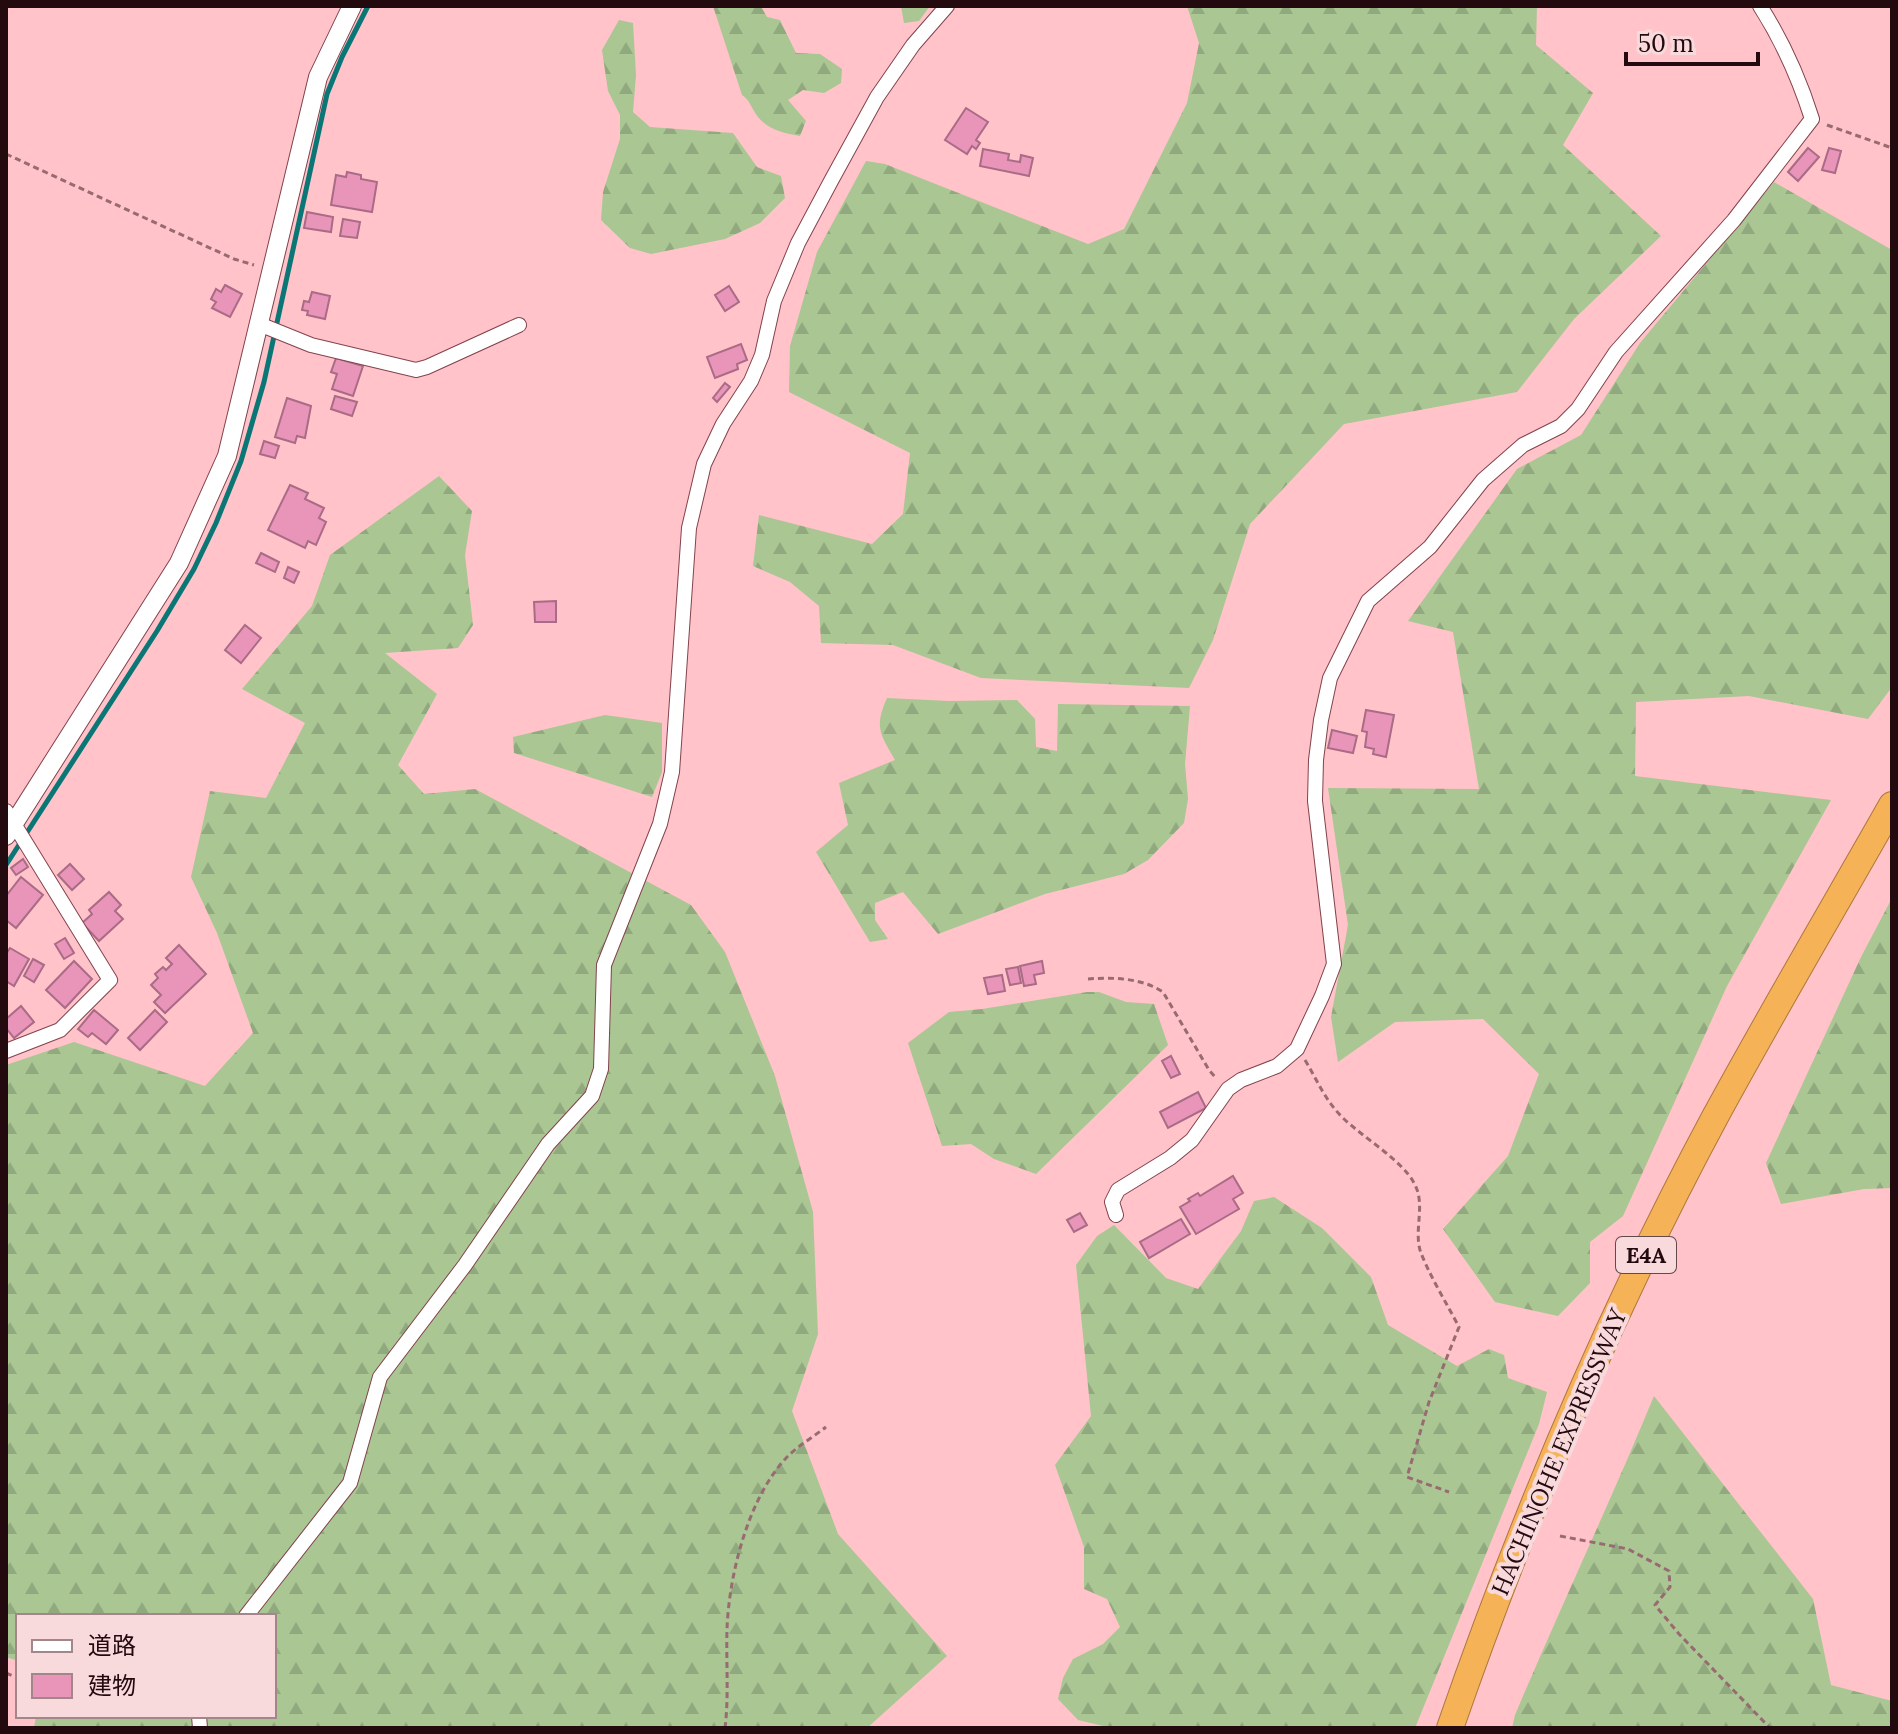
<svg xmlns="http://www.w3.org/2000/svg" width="1898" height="1734" font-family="Lora,'Noto Sans JP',serif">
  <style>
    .forest { fill: url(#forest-firs) }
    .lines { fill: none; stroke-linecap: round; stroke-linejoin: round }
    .stream { stroke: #0a7675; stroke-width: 5 }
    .building { fill: #e994b9; stroke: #a96b86; stroke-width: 2 }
    .minor-casing { stroke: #82434c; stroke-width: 16 }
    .tertiary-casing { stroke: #82434c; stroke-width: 20 }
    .motorway-casing { stroke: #ac773d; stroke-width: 28 }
    .path { stroke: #976b71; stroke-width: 3; stroke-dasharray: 6 4; stroke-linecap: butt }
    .minor { stroke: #fff; stroke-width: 14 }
    .tertiary { stroke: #fff; stroke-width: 18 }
    .motorway { stroke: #f6b257; stroke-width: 26 }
    .labels { text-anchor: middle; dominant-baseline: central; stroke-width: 8; stroke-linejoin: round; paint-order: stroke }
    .shield { fill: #f8d9dc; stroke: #63484c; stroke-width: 2 }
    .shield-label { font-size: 22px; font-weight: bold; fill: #230a0e }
    .street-label { font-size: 24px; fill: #230a0e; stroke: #f8d9dc }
  </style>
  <defs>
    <pattern id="forest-firs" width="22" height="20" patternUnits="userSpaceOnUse" patternTransform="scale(2)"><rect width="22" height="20" fill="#a9c693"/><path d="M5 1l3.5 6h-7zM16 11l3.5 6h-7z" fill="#91a97e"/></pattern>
  </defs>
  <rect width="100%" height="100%" fill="#ffc3c9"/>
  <g class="forest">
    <path d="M713,6H761L767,17L780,20L796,53L820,54L842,69L841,83L824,93L803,90L788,100L806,121L800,136C782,133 764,129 754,111C749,103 750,101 742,95Z"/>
    <path d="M901,6H930L919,21L904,23Z"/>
    <path d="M1187,6H1537L1536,45L1593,93L1563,145L1661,236L1574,319L1517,392L1344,424L1250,524L1213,640L1189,688L981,678L893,645L821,643L819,606L790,582L753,566L759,515L872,544L903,514L910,453L789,392L790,346L817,252L866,161L885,164L1088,244L1124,229L1187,103L1199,43Z"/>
    <path d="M619,20L633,23L636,75L633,112L650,127L733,133L757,167L781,176L785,198L760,223L725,239L651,254L630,248L601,220L603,192L620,139V115L608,91L602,50Z"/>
    <path d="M1774,182L1892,250V687L1868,719L1749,696L1636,702L1635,776L1831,800L1727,986L1623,1216L1590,1242V1283L1558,1316L1495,1302L1443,1229L1508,1156L1539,1074L1483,1019L1395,1022L1338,1062L1331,1017L1348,925L1328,788L1479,789L1453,632L1408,621L1517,469L1581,435L1640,343Z"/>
    <path d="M439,476L472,511L465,555L473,625L458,648L385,653L437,694L398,765L424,794L475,789L691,905L725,952L775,1076L813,1212L818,1334L792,1411L838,1534L947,1656L867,1728H34L36,1716H274V1616H18V1661L6,1657V1065L74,1042L205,1086L253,1033L217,933L191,877L210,791L266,798L305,723L242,689L312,606L330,555Z"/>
    <path d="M887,698L949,701L1017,700L1035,719L1036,747L1057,751L1058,704L1190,706L1185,764L1188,799L1184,823L1148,860L1124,874L1045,894L938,934L903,892L875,903V920L888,939L870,942L816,852L848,825L839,783L895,760C880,734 874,727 887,698Z"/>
    <path d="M605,715L662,723V772L652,797L514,753L513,737Z"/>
    <path d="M1892,898V1188L1864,1189L1781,1204L1766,1163L1861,957Z"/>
    <path d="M1087,992H1099L1126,1002L1154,1004L1168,1045L1036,1174L994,1159L971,1144L942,1146L908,1043L949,1012L982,1009Z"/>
    <path d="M1274,1197L1322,1228L1371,1277L1388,1325L1457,1366L1489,1349L1504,1355L1508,1378L1547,1392L1539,1424L1415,1728H1112L1078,1720L1058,1699L1063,1678L1073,1659L1103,1644L1120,1627L1107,1599L1084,1589V1547L1055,1465L1091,1416L1076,1265L1097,1236L1114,1225L1166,1278L1198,1289L1241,1231L1254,1201Z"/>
    <path d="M1654,1396L1813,1599L1831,1685L1892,1701V1728H1512L1515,1715C1560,1608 1610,1503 1654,1396Z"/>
  </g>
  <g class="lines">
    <path class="stream" d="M6,865L157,631L194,569L216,523L241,461L264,382L327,94L342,57L368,6"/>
  </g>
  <g class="building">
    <path d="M966,108L988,122L976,140L980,143L976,149L972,146L967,154L945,140Z"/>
    <path d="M1808,148L1819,157L1798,181L1788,172Z"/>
    <path d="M1829,148L1841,151L1835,173L1822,170Z"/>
    <path d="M983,149L1009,154L1008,160L1020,162L1021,155L1033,158L1029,176L980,166Z"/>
    <path d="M347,172L361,175V179L377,182L372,212L331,205L336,175L346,177Z"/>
    <path d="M307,212L333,217L331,232L304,228Z"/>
    <path d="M343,219L360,222L357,238L340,236Z"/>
    <path d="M225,285L242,294L230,317L212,308L216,302L211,299L216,289L221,292Z"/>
    <path d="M729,286L739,302L725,311L715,295Z"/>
    <path d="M312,292L330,296L325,319L307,315L308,311L302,310L304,301L309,302Z"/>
    <path d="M741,344L747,360L737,364L738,369L715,378L707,357Z"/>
    <path d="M336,358L363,366L353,396L332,389L337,374L331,372Z"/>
    <path d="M725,383L730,387L717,402L713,398Z"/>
    <path d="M335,396L357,402L352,416L331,409Z"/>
    <path d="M287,398L311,406L305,438L297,436L295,443L275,437Z"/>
    <path d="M264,441L279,446L275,458L260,454Z"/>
    <path d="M290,485L308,493L305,499L324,508L319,518L326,522L316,545L308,541L305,548L268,530Z"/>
    <path d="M261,553L279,562L275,572L256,563Z"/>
    <path d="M288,567L299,572L294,583L284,578Z"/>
    <path d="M556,601V622H535L534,602Z"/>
    <path d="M245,625L261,638L241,663L225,650Z"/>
    <path d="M1366,710L1394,715L1386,757L1373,754L1374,749L1365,747L1367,732L1362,731Z"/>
    <path d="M1332,730L1357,736L1353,753L1328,748Z"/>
    <path d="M23,859L28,867L16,875L11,868Z"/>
    <path d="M70,864L84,879L72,890L58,875Z"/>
    <path d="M21,877L43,895L16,928L6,920V896Z"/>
    <path d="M109,892L121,905L115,911L123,919L99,941L82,923L92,914L89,910Z"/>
    <path d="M65,938L74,953L64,959L55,944Z"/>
    <path d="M179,945L206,974L165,1013L154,1002L161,995L151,985L158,978L155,974L163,967L166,970L172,964L166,958Z"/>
    <path d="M10,948L29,959L14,986L6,981V954Z"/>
    <path d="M33,959L44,965L34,982L24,976Z"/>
    <path d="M74,961L92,979L65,1008L46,990Z"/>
    <path d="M1042,961L1044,973L1034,975L1036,984L1024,986L1020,966Z"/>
    <path d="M1018,967L1021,983L1010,985L1006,969Z"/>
    <path d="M1002,975L1005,991L988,994L984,978Z"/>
    <path d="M21,1006L34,1022L14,1038L6,1028V1019Z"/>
    <path d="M94,1010L118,1030L106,1044L92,1033L88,1037L78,1029Z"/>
    <path d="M155,1010L167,1022L140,1050L128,1038Z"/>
    <path d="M1171,1056L1180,1074L1171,1078L1162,1061Z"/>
    <path d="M1198,1092L1206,1108L1168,1128L1160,1112Z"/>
    <path d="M1233,1176L1243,1193L1233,1199L1239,1209L1196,1234L1180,1207L1190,1201L1188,1199L1198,1193L1200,1196Z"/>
    <path d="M1080,1213L1087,1225L1074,1232L1067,1220Z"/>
    <path d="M1181,1219L1190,1234L1149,1258L1140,1242Z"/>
  </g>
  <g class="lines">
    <defs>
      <g id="minor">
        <path d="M259,324L311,345L416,370L427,367L519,325"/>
        <path d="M6,811L110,980L60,1030L6,1051"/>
        <path d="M1116,1215L1112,1202L1118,1190L1170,1158L1192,1140L1228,1089L1241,1080L1277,1066L1297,1049L1322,996L1334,964L1315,801L1316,760L1321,720L1330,678L1368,601L1430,547L1483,480L1523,445L1561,426L1578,409L1616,352L1734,220L1812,119C1799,78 1783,42 1760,6"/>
        <path d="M246,1616L350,1483L380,1377L465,1265L548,1144L592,1096L601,1069L604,965L660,824L672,772L689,528L704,464L723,424L751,381L762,355L774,301L798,243L831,181L877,97L913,45L947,6"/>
        <path d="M199,1716L200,1728"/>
      </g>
      <path id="tertiary" d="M6,836L179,563L227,456L318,77L352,6"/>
      <path id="motorway" d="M1450,1728C1523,1518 1610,1312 1715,1117C1772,1012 1833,909 1892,805"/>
    </defs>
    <use href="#minor" class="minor-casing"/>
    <use href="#tertiary" class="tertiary-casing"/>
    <use href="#motorway" class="motorway-casing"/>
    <g class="path">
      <path d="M1827,125L1892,148"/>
      <path d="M6,154L234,259L254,265"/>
      <path d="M1088,979C1113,977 1142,978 1163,992L1209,1070L1216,1078"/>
      <path d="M1305,1060C1317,1080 1325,1100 1342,1117C1362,1137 1402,1160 1414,1183C1426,1204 1414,1228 1420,1250C1427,1271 1448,1306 1459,1327L1429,1402L1407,1477L1449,1492"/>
      <path d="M1560,1536L1628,1549L1669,1571L1670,1587L1655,1605L1679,1634L1770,1728"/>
      <path d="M6,1673L18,1678"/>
      <path d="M725,1728C729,1696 726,1662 727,1629C729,1575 748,1498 787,1457C798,1446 813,1437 826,1427"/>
    </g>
    <use href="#minor" class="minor"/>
    <use href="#tertiary" class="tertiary"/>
    <use href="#motorway" class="motorway"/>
  </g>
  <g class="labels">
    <rect class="shield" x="1616" y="1237" width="60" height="36" rx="6"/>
    <g class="shield-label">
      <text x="1646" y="1255">E4A</text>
    </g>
    <g class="street-label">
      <text transform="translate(1559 1452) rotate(-67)">HACHINOHE EXPRESSWAY</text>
    </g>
  </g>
  <rect width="1898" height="1734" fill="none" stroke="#230a0e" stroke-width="16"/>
  <rect x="16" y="1614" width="260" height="104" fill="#f8d9dc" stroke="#a3868a" stroke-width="2"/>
  <rect x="32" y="1640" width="40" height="12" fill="#ffffff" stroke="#a3868a" stroke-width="2"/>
  <text x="88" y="1654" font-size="24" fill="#230a0e">道路</text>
  <rect x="32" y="1674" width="40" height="24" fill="#e994b9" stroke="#a3868a" stroke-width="2"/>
  <text x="88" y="1694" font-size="24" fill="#230a0e">建物</text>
  <path d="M1626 52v12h132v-12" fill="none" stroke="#230a0e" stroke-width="4"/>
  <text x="1638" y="52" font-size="24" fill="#230a0e" stroke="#f8d9dc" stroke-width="6" paint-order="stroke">50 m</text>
</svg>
